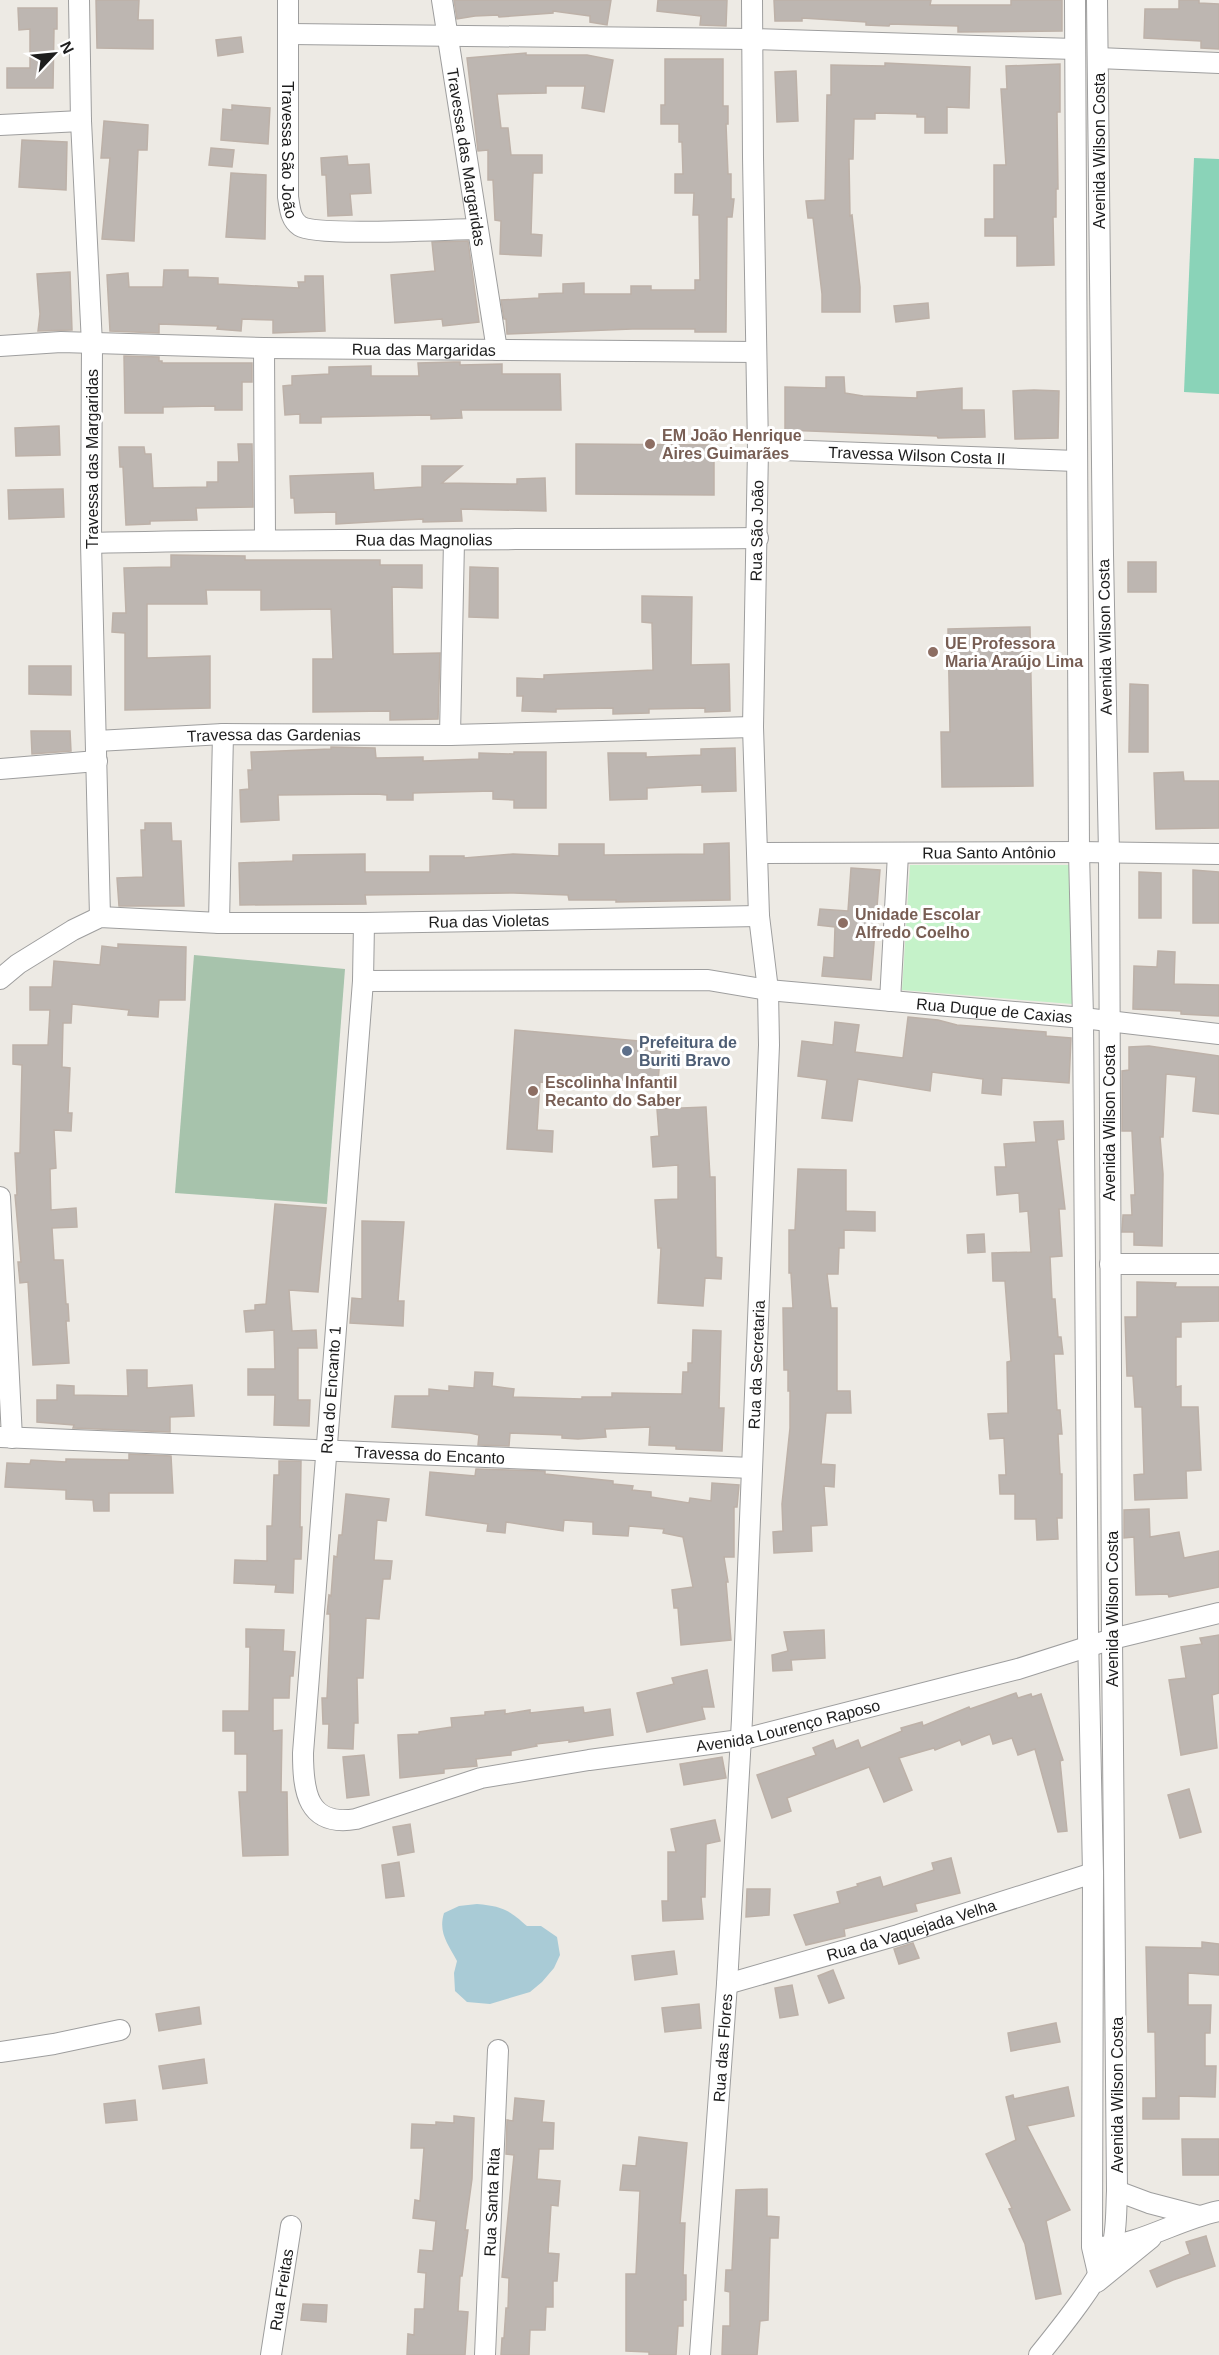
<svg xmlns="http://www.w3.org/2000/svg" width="1219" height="2355" font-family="Arial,sans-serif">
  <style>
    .cemetery { fill: #a7c3ac }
    .park { fill: #c5f2c9 }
    .pitch { fill: #8ad3b8 }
    .water { fill: #a9cbd6 }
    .building { fill: #bdb6b1; stroke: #bdb1a8; stroke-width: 1.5 }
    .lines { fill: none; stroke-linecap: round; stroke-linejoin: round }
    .minor-casing { stroke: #9e9e9e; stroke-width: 22 }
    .minor { stroke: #fff; stroke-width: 20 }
    .education-dot { fill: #8d6e63; stroke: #fff; stroke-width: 2 }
    .service-dot { fill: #5c6f8a; stroke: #fff; stroke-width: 2 }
    .labels { text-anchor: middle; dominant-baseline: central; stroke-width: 6; stroke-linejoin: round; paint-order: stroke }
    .street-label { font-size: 16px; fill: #1d1d1d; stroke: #fff }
    .education-label { font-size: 16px; font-weight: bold; fill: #785e54; stroke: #fff; text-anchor: start }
    .service-label { font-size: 16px; font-weight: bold; fill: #4e5e75; stroke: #fff; text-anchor: start }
  </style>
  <rect width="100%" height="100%" fill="#edeae4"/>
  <path class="cemetery" d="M194,955L345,969L327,1204L175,1193Z"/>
  <path class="park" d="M910,865H1071L1072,1004L902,990Z"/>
  <path class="pitch" d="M1194,158L1219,159V394L1184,392Z"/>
  <path class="water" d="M477,1904C502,1906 509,1910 527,1926H541L557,1937L560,1955L554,1968L542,1982L530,1992L490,2004L467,2002L455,1991L454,1973L457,1961C448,1944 438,1933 444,1913L459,1906Z"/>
  <g class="building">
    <path d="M96,0H139L138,20H153V49L97,48Z"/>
    <path d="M454,0H611L607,25L590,22V16L553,11V13L499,17L498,15L475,16L457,19Z"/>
    <path d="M658,0H727L726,26L700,25L701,16L657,11Z"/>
    <path d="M774,0H931L930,5H1011V0H1062V31L958,32V26L890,24L889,26L866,25V22L802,18V21H775Z"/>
    <path d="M1179,0H1199V3L1219,4V49L1201,48V41L1144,38L1145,9H1179Z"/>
    <path d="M18,8H57V29H54L53,88H7V68H30V29L19,30Z"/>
    <path d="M241,37L243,52L218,56L216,40Z"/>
    <path d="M526,53V55H587L613,60L604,112L582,108L585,86H546V93L497,94L501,128H508L511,155H542V173H533L531,234L542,235L541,256L500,254L501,221L495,220L493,180H488V150L478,151L467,58Z"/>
    <path d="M665,59H723V106H728V124H726L728,174H731V199H734L732,217H727L726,332H695V329H632L507,334L506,319H504L501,300L539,298V294L563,293V284L584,283V294H631V286H651V290H695V280H700L699,215H693L694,193H675V174H683L682,142H679V124H661V105H665Z"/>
    <path d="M885,63L970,67L969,108L947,107V133H925V117H917V114L875,113V119H854L853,159H849L850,216L852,215L860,287V312H822V294L813,218H808L806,201L825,200L827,95H831V65L885,66Z"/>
    <path d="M1060,64V112H1057L1058,189H1056V217H1053L1054,265L1017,266V236H985V219H994V165H1006L1001,89H1007L1006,66Z"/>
    <path d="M796,71L798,121L777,122L775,72Z"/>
    <path d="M232,105L270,108L268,144L221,140L223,109L232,110Z"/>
    <path d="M104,121L148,125L147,150H138L134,241L102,239L110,158H101Z"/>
    <path d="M22,140L67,142L66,190L19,187Z"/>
    <path d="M211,148L234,150L232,167L209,165Z"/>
    <path d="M347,156L348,165L369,164L371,193L350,194L352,215L328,216L326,175H322L321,158Z"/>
    <path d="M231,173L266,175L265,239L226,237Z"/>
    <path d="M468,241L479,322L443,326L442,319L395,323L391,275L435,271L432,242Z"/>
    <path d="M164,270H188V277L218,278V284L299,288L298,282H305V276H323L325,331L273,333V320L242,319L241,331L217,329L218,326L159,324V333L110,331L107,275L128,273L129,287H163Z"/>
    <path d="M70,272L72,330L38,331L40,314L37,274Z"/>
    <path d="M928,303L929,318L896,322L894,306Z"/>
    <path d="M124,356L159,357V361H162V363H252V382H242V410H215V406L163,407V413H125Z"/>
    <path d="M454,362H460V365L502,364V374H560L561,410H461L462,418L431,419V415L321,417V423H300V414L285,415L283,386L292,385V376L329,374V367L371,366V376H419L418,363Z"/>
    <path d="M826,377H844L845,393L863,396L917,398V392L962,388V410H984L985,437L938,438L937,436L785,430V387L826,388Z"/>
    <path d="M1034,390L1059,391L1058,438L1015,439L1013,391Z"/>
    <path d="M59,426L60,455L16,456L15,428Z"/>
    <path d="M238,444H252L253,507L196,508L197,520L150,521V524L126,525L123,467H120L119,447H144L145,454H151L153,488L207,487V482H218V462H239Z"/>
    <path d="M576,444L714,445V495L576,494Z"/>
    <path d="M422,466H462L442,483L517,484V479L545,478L546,511L461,509L462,521L423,522V519L336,524V512L295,513L294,498H291L290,476L373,473L374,490L422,487Z"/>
    <path d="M63,489L64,517L9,519L8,490Z"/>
    <path d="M171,555L245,556V560H380V565H422V588L392,587L393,654L440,653L438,719L390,720V711L313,712V659H333L331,609L261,610V590H206L207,604H147V658L210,656V708L125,710V633L112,632L113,613H126L124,568L171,567Z"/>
    <rect x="1128" y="562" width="28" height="30"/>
    <path d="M470,567L498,568V618L469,617Z"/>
    <path d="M642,596L692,597L691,665L729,664L730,711L705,712V708L649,709V713L613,714V708L556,709V712L522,711L523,696H517V678L544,679V675L653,670L652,623L642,622Z"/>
    <path d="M1030,627L1033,786L942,787L941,732H950L948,629Z"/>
    <path d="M29,666H71V695L29,694Z"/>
    <path d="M1130,684L1148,685V752H1129Z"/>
    <path d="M31,731H70L71,751L32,754Z"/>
    <path d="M331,747L375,748L376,758L423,757V761L479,759V753L514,754V752H546V808H514V800L493,799V791L413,793V800H387V795L377,794L278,795L279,820L241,822L240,790L249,789L248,770H252L251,752L331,749Z"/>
    <path d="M735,748L736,791L702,792V785L647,788V799L610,800L608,753H646V757L701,755V749Z"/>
    <path d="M1183,772L1184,781H1219V828L1156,829L1154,773Z"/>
    <path d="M145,823H171L172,841H181L184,906H119L117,878L143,877L141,830H145Z"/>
    <path d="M729,843L730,900L616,902V900H569L568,895L514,893L365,895L366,904L240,905L239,863L293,861V855L365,854V872H430V856H464V858L513,854L559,856V844H604V855L704,854V844Z"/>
    <path d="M851,868L880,870L871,980L822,976L824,957L834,958L835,927L818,925L820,909L848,911Z"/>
    <path d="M1193,870L1219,872V923H1193Z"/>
    <path d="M1139,872L1161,873V918H1139Z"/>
    <path d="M118,944L186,947L185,1000H159L158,1017L128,1015L129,1010L72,1004L71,1023H63L62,1067L70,1068L68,1113H72L71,1131L54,1130L56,1168L50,1169L51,1210L76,1208L77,1227L52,1228L54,1260H63L66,1304H68L69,1321H66L69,1363L33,1365L28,1282L20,1283L18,1262H21L15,1195H17L15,1153H20L22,1065L13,1064V1045H48L50,1010H30V987H52L54,961L100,965L102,946L118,948Z"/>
    <path d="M1158,951L1175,952L1174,984L1219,985V1016L1181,1014V1011L1133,1009L1134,966L1157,967Z"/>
    <path d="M908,1017L938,1020L957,1025L1046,1032V1036L1071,1038L1069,1083L1002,1078L1001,1095L982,1093L983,1079L932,1072L930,1091L858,1079L852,1121L822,1118L827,1080L798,1076L802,1041L833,1045L835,1022L859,1025L855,1052L903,1058Z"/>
    <path d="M515,1030L661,1043L658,1083L553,1075V1083L540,1082L537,1130L553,1131L552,1152L507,1149Z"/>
    <path d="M1149,1046L1219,1056V1114L1193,1111L1196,1077L1166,1074L1163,1137H1160L1163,1174L1162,1246L1134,1245V1232H1122L1123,1215H1132L1131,1195H1135L1132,1131H1122V1071L1129,1070V1047Z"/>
    <path d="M706,1107L710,1177H715L716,1257L722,1258L721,1279L705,1278L703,1306L658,1303L661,1248H658L655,1200L678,1199V1165L653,1167L651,1137L659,1136L657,1109Z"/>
    <path d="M1063,1121L1064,1139L1057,1140L1065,1209H1059L1062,1256L1050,1257L1052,1299H1055L1058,1337H1061L1063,1354H1054L1057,1410H1060L1062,1434H1058L1060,1474H1062V1518H1057L1058,1539L1037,1540L1036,1519H1015V1494H1000L999,1475H1006L1004,1438L990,1439L988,1414L1008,1413L1007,1362L1011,1361L1005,1281H993L992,1253L1031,1252L1028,1211L1020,1212L1019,1193L997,1195L995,1167H1006L1004,1144L1036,1142L1034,1122Z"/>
    <path d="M798,1169L846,1170V1211L875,1212V1231L844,1230V1248H839L838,1274H827L831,1308H837V1391H850L851,1413H826L821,1464L835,1465L834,1487L824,1486L827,1525L811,1526L812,1551L774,1553L773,1532L783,1531L782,1504L790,1428V1391H788V1370H784L783,1308H793L791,1273H789V1230H795Z"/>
    <path d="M275,1204L326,1208L318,1292L289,1290L292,1331L316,1330L317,1348H298V1400H310L309,1426L274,1425L275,1395H248V1369H275L274,1330L246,1332L244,1311L255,1310V1305L266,1304Z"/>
    <path d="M362,1221L404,1222L398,1301H404L403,1326L350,1323L352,1298L362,1299Z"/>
    <path d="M984,1234L985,1252L968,1253L967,1235Z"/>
    <path d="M1137,1282L1176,1283L1175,1287H1219V1321L1181,1322V1337H1176V1387L1181,1386V1407H1198L1201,1470L1186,1471L1187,1498L1135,1500L1134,1475L1144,1474L1142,1407H1135L1133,1376H1127L1125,1317H1137Z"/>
    <path d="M693,1330L721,1331L719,1408H724L722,1451L676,1449V1446L649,1445L650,1427L605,1429L606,1437L578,1439L562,1438V1435L510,1433L509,1446L478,1445L479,1435L470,1433L392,1427L395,1396H429V1389L449,1391V1386L474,1388L475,1372L493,1373L492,1386L514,1389L513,1397L582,1399V1397H612V1393L682,1394L683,1372H688V1363H692Z"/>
    <path d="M127,1370H147V1388L192,1385L194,1416L170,1417V1432L73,1428L74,1425L37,1422V1400H57V1385L74,1386V1395L128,1396Z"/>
    <path d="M129,1454L171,1456L173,1493H109V1511H94L93,1500L66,1499V1490L5,1487L7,1463L30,1464L31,1460L66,1462V1459L129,1460Z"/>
    <path d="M279,1461H301L300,1527H302L301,1559H294L293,1593L275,1592L276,1585L234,1583L235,1560L267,1561V1526H272L274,1475H279Z"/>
    <path d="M476,1469L545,1471V1474L613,1481V1484L633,1486L632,1490L651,1492V1497L689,1503L690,1498L711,1501L712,1483L739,1485L737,1507H734V1557H724L728,1582H726L731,1640L681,1645L678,1608H674L672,1590L693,1587L683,1537L663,1533L664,1529L629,1526L628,1536L593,1534V1522L564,1520L563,1531L506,1522L505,1533L487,1531L488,1524L426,1515L430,1472L475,1476Z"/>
    <path d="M346,1494L389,1499L386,1521L377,1520L374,1560L392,1561L390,1579H383L379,1619L366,1618L363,1678H357L358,1723H354L353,1749L328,1748L329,1724H323L322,1698H327L330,1634V1614H327L329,1595L331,1596L334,1556L337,1557L339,1535H342Z"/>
    <path d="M1149,1509L1150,1537L1179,1532L1184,1558L1219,1551V1587L1169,1597L1168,1594L1136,1595L1134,1537L1124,1538V1510Z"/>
    <path d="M246,1629L284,1630L283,1651L295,1652L293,1676H290L289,1698H273V1731L282,1730L281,1792H287L288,1855L243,1856L239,1792H247V1754H235V1731H223V1711H249L250,1647H246Z"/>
    <path d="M824,1630L825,1658L791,1660L792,1670L773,1671L772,1655L788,1651L784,1632Z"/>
    <path d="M1219,1635V1693L1212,1695L1217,1748L1181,1755L1169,1680L1186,1678L1181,1647L1202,1644L1200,1638Z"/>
    <path d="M707,1670L714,1707H702L705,1719L647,1732L637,1693L674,1684L672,1678Z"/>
    <path d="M1016,1693L1018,1698L1031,1694L1032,1697L1041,1694L1063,1760L1060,1761L1067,1831L1058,1832L1035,1749L1018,1755L1012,1738L993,1744L990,1734L962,1745L960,1740L935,1750L934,1748L899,1758L912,1790L884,1802L869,1767L787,1798L791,1811L772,1818L757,1775L816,1755L813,1748L833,1740L836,1749L858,1740L861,1748L902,1731L901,1728L922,1722L923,1726L969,1707L970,1709Z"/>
    <path d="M583,1707L584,1713L610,1709L613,1735L569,1742V1740L536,1744L537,1746L511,1751V1755L476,1759L477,1766L444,1769V1773L400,1778L398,1735L419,1734V1732L452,1727L451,1718L485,1715V1712L505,1710V1714L530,1710V1713Z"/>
    <path d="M364,1755L369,1795L347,1798L343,1757Z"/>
    <path d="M722,1757L726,1778L684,1785L680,1764Z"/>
    <path d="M1189,1789L1201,1832L1180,1838L1168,1795Z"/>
    <path d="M715,1820L720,1841L706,1844L705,1897H701L703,1919L663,1921L662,1901H668V1852H676L671,1829Z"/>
    <path d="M410,1824L414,1852L398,1855L393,1827Z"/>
    <path d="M951,1858L960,1893L915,1904L917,1911L844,1929L845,1936L806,1945L794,1915L840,1903L837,1892L858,1886L857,1884L880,1877L883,1887L934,1870L932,1863Z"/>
    <path d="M399,1862L404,1896L386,1898L382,1865Z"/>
    <path d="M747,1889H770L769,1915L746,1917Z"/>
    <path d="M1202,1942L1219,1944V1975L1188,1973V2005H1211L1210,2033H1205V2066H1216L1215,2097L1179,2096V2119H1143V2098H1156L1155,2032H1148L1146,1947L1202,1948Z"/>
    <path d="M913,1943L919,1958L899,1964L894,1949Z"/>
    <path d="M674,1951L677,1974L635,1980L632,1956Z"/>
    <path d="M833,1970L844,1998L829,2003L818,1976Z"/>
    <path d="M792,1985L798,2015L780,2018L775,1988Z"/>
    <path d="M699,2004L701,2028L665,2032L662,2008Z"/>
    <path d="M199,2007L201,2024L159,2031L156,2014Z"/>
    <path d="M1056,2023L1060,2042L1011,2051L1008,2033Z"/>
    <path d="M204,2059L207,2083L163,2089L159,2066Z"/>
    <path d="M1068,2087L1074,2116L1027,2126L1070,2210L1046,2221L1061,2294L1036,2299L1025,2244L1009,2209L1012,2208L986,2154L1016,2140L1006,2097L1013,2095L1014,2099Z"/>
    <path d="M515,2098L544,2101L542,2122L554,2123L553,2149H539L537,2179L560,2181L558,2206L551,2205L548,2253L559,2254L557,2281H553V2307H546L545,2330H530L529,2355H501L502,2338H504L506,2308H508L509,2278L502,2277L514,2155L506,2154L507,2120L513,2121Z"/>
    <path d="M135,2100L137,2120L106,2123L104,2104Z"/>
    <path d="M454,2116L474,2118L472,2179L465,2230H468L462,2276H460L458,2311L468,2312L465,2355H407L408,2334L414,2335L415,2309H424L426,2273L418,2272L420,2250L433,2251L436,2221L413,2218L415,2200L420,2201L424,2148H411L412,2124L436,2125V2122L454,2123Z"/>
    <path d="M639,2137L687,2143L680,2223H685L683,2275H686V2300H683V2326H678L676,2355H649V2352L626,2351V2274H636L640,2191L620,2190L623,2165L636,2166Z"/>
    <path d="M1182,2139H1219V2175H1183Z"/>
    <path d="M767,2189V2216L779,2217L778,2238H770L768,2320L760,2321L757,2355H722L723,2326H730V2292L725,2291L726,2270H732L736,2190Z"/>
    <path d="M1206,2236L1215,2266L1173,2280L1157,2287L1150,2271L1190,2254L1186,2242Z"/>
    <path d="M303,2304L327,2305L326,2322L301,2320Z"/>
  </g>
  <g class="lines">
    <defs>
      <g id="minor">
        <path d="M79,0L81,121L92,344L91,543L100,917"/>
        <path id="s1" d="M288,0V197C290,208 290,219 300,226C317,237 449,229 477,229"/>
        <path id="s2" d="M442,0L497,350"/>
        <path d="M1075,0L1079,852L1083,1018L1088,1634L1093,1873L1092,2247L1098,2273"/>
        <path d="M290,34L751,39L1075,49"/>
        <path d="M1098,58L1219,63"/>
        <path d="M0,125L81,121"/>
        <path id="s3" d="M0,346L61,342L264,348L756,352"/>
        <path d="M264,348L265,539"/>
        <path id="s4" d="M758,449L1076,461"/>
        <path id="s5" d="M91,543C313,538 536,540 758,538"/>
        <path d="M450,735L454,541"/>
        <path id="s6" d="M97,741L223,734L450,735L753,727"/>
        <path d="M0,769L97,761"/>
        <path id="s7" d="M758,853L1079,852L1219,854"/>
        <path d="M219,923L223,734"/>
        <path id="s8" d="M364,923L363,981L303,1753C303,1791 307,1827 356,1819L481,1778L589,1760L740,1740L1018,1669L1112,1639L1219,1613"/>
        <path id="s9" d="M0,979L18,964L73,930L100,917L219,923H364L759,916"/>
        <path id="s10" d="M363,981L708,980L768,990L1083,1018L1219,1034"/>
        <path d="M890,1001L898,854"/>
        <path d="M0,1197L12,1438"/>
        <path d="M1110,1264H1219"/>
        <path id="s11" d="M0,1437L752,1468"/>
        <path id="s12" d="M727,1984L898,1935L1093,1873"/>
        <path d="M0,2052L54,2044L120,2030"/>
        <path d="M1117,2191L1149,2203L1199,2216"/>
        <path d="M1101,2247C1142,2244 1179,2219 1219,2211"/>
        <path d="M1097,2282L1151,2238"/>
        <path id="s13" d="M271,2355L291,2226"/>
        <path id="s14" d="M485,2355L498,2050"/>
        <path id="s15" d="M700,2355L727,1984L742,1719L769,1045L768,990L759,916L753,727L758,449L753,157L752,0"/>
        <path d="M1039,2355C1060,2329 1102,2277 1112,2247C1117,2230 1116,2209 1117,2191L1112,1639L1109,853L1103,555L1097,0"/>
      </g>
    </defs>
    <use href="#minor" class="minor-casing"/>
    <use href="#minor" class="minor"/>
  </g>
  <g class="education-dot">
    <circle cx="650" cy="444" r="6"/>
    <circle cx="933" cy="652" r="6"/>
    <circle cx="843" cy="923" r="6"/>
    <circle cx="533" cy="1091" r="6"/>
  </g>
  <circle class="service-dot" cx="627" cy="1051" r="6"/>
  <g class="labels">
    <g class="street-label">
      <text stroke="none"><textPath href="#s1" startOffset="150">Travessa São João</textPath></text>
      <text transform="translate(1099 151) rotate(-90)">Avenida Wilson Costa</text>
      <text stroke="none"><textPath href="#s2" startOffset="159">Travessa das Margaridas</textPath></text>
      <text stroke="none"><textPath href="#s3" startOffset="424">Rua das Margaridas</textPath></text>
      <text stroke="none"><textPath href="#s4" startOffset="159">Travessa Wilson Costa II</textPath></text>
      <text transform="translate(92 459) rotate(-90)">Travessa das Margaridas</text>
      <text stroke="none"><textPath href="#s15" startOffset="1827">Rua São João</textPath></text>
      <text stroke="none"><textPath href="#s5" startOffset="333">Rua das Magnolias</textPath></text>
      <text transform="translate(1105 637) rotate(-91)">Avenida Wilson Costa</text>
      <text stroke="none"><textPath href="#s6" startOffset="177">Travessa das Gardenias</textPath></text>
      <text stroke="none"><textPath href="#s7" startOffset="231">Rua Santo Antônio</textPath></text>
      <text stroke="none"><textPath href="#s9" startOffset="507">Rua das Violetas</textPath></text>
      <text stroke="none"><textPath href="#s10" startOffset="633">Rua Duque de Caxias</textPath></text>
      <text transform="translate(1109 1123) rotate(-90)">Avenida Wilson Costa</text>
      <text stroke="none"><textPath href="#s15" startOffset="992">Rua da Secretaria</textPath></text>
      <text transform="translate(331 1390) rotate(-86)">Rua do Encanto 1</text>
      <text stroke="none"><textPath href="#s11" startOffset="430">Travessa do Encanto</textPath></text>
      <text transform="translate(1112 1609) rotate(-90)">Avenida Wilson Costa</text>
      <text stroke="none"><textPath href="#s8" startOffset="1378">Avenida Lourenço Raposo</textPath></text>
      <text stroke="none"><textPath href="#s12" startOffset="192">Rua da Vaquejada Velha</textPath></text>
      <text stroke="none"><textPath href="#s15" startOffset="308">Rua das Flores</textPath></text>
      <text transform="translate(1117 2095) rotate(-90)">Avenida Wilson Costa</text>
      <text stroke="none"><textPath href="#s14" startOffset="153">Rua Santa Rita</textPath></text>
      <text stroke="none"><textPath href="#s13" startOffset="66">Rua Freitas</textPath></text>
    </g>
    <g class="education-label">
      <text x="662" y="435">EM João Henrique<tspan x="662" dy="18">Aires Guimarães</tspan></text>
      <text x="945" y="643">UE Professora<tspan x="945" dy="18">Maria Araújo Lima</tspan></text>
      <text x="855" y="914">Unidade Escolar<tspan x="855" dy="18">Alfredo Coelho</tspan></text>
      <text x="545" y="1082">Escolinha Infantil<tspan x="545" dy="18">Recanto do Saber</tspan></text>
    </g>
    <g class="service-label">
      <text x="639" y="1042">Prefeitura de<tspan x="639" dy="18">Buriti Bravo</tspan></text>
    </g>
  </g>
  <g transform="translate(54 54) rotate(64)" stroke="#ffffff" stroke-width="4.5" paint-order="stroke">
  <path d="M0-4.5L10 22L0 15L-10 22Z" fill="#1d1d1d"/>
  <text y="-9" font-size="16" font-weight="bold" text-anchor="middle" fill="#1d1d1d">N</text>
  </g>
</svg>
